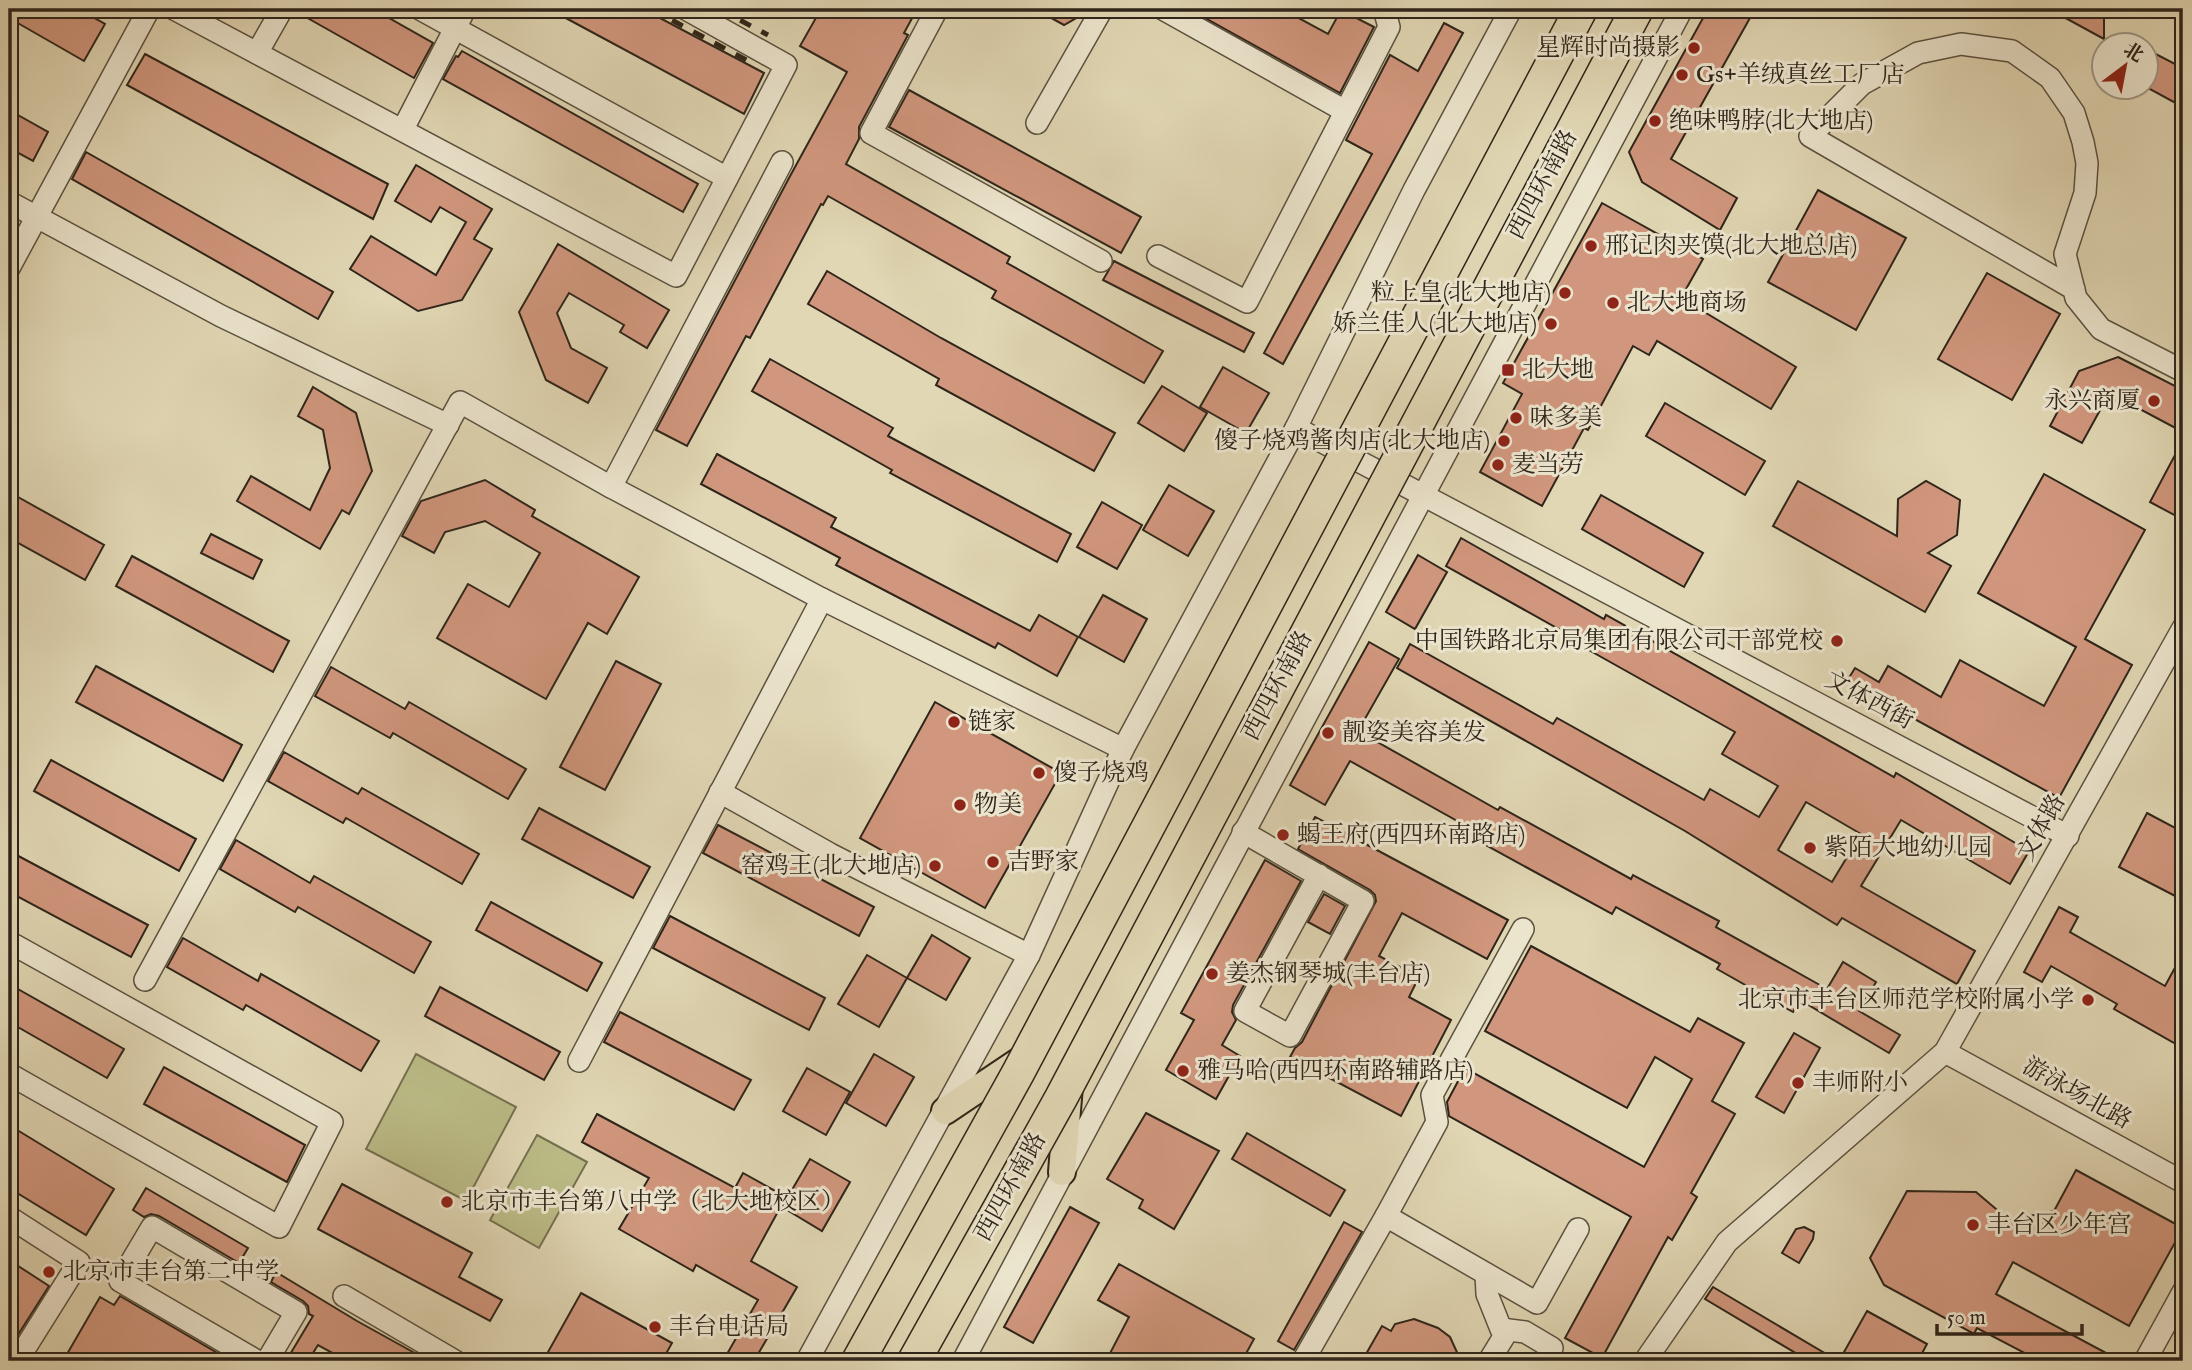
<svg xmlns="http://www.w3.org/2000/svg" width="2192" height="1370" font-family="'IM FELL English','Noto Serif SC',serif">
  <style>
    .green { fill: #bbbc87; stroke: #747050; stroke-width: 2 }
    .building { fill: #d1977e; stroke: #2e251a; stroke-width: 2; fill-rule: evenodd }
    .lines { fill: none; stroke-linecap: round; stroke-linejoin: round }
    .minor-casing { stroke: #5b5240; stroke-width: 24 }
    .major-casing { stroke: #2e251a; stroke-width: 30 }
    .minor { stroke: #ece5ce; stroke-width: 21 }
    .major { stroke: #e1d7b4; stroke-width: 26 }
    .rail { stroke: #2e251a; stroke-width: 5; stroke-dasharray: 12 12; stroke-linecap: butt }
    .highway-bridge-casing { stroke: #2e251a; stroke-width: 35; stroke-linecap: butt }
    .highway-bridge { stroke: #e1d7b4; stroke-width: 32 }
    .poi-dot { fill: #8f2418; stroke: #ece5ce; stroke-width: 2.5 }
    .labels { text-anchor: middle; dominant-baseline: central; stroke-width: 6; stroke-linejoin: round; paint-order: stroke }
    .poi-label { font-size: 24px; fill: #2e251a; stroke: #ece5ce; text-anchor: start }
    .street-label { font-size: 24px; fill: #2e251a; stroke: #ece5ce }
  </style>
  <rect width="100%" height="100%" fill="#e1d7b4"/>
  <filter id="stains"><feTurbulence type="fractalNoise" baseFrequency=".00286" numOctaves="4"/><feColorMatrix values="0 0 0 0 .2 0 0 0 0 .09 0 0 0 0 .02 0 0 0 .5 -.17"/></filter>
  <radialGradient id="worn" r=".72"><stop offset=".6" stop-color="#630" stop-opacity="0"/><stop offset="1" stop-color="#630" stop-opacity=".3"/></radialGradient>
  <g class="green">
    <path d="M416,1054L516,1107L466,1201L366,1149Z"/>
    <path d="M537,1135L587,1162L539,1248L490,1220Z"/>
  </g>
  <g class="building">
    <path d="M9,9H78L105,24L84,61L9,18Z"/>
    <path d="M295,9H373L433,43L414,78L295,11Z"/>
    <path d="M549,9H643L764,73L744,114Z"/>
    <path d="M821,9H917L904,33L908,35L859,127V139L846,164L1010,257L1007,263L1163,351L1144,383L992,298L996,291L828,196L823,205L821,204L750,338L746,336L687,446L656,430L789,178L847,72L800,46Z"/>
    <path d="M1035,9H1087L1085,13L1064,25Z"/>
    <path d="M1189,9H1282L1328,34L1341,10L1374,27L1340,93Z"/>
    <path d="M1708,9H1755L1671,159L1737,198L1720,230L1642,182L1629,152Z"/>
    <path d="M2049,9H2104V39Z"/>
    <path d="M1444,23L1463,33L1283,364L1264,353L1372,154L1346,140L1390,55L1418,71Z"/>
    <path d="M2146,49L2183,68V107L2146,87Z"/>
    <path d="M462,51L698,184L683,212L443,79L456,56L458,57Z"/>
    <path d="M145,54L388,184L373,219L127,85Z"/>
    <path d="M909,90L1141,217L1121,253L889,127Z"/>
    <path d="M9,110L48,132L33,161L9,148Z"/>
    <path d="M86,152L333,292L318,319L72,179Z"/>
    <path d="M416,165L492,209L474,239L492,249L462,300L418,311L350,269L371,236L436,275L466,222L440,207L431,222L395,201Z"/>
    <path d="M1818,190L1906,238L1856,330L1768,282Z"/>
    <path d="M1602,203L1703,259L1681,298L1796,367L1771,409L1657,341L1649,355L1633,346L1588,430L1584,428L1542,506L1480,472L1522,394L1503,383Z"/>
    <path d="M558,244L669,310L647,348L620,332L624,325L569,293L557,313L571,348L607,368L588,403L546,380L519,312Z"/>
    <path d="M1114,261L1254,333L1244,352L1103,280Z"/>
    <path d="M827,271L941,338L1115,433L1094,471L936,385L939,379L808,304Z"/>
    <path d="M1987,273L2060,314L2012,400L1938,359Z"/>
    <path d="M2118,357L2183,390V432L2123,400L2104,403L2082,443L2050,426L2079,371Z"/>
    <path d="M770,359L893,428L888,436L1071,534L1057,562L890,473L892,470L752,391Z"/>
    <path d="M1223,367L1269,393L1246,433L1200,407Z"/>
    <path d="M1162,386L1207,413L1184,451L1138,423Z"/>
    <path d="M313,387L356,413L372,471L349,514L342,510L320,549L237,501L251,476L310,510L330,468L323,430L298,416Z"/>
    <path d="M1665,403L1765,461L1745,495L1646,436Z"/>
    <path d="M2183,440V508L2178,517L2150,502Z"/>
    <path d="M717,454L836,518L831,527L1030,631L1039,615L1078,637L1057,676L998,643L995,648L836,565L840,558L701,484Z"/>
    <path d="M2044,474L2145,530L2085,639L2132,665L2059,798L1911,717L1910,718L1847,681L1855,668L1879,682L1888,666L1941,697L1960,660L2044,706L2076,647L1978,593Z"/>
    <path d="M485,480L535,510L532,516L639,577L607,634L588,623L546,699L437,638L468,584L509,607L540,553L485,521L445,532L434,553L402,536L421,501Z"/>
    <path d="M1798,481L1897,536L1898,499L1926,481L1960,500L1957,535L1928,553L1951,566L1925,612L1773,526Z"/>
    <path d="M1169,485L1214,511L1188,556L1143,530Z"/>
    <path d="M9,492L104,545L85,580L9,538Z"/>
    <path d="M1601,495L1703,553L1684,587L1582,529Z"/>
    <path d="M1102,502L1142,525L1117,569L1077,547Z"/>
    <path d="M211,534L262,560L253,579L201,553Z"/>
    <path d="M1461,538L1604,619L1606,615L1894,777L1896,773L2029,851L2010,884L1901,820L1861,886L1975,951L1957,984L1842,918L1837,925L1685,831L1397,668L1410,644L1553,724L1557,718L1704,800L1710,789L1759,817L1778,786L1722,754L1735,732L1587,649L1589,646L1446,566ZM1806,802L1861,834L1832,882L1778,850Z"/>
    <path d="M1418,555L1447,572L1415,629L1386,612Z"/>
    <path d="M132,556L289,641L273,672L116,586Z"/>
    <path d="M1103,595L1147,619L1124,662L1079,637Z"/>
    <path d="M1369,642L1399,659L1358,731L1498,810L1500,807L1631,879L1633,875L1719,921L1716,927L1827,989L1843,962L1876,982L1859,1011L1900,1035L1889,1053L1800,1000L1793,1012L1717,969L1720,964L1616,907L1612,914L1480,842L1484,836L1350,761L1325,805L1290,785Z"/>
    <path d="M616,661L661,684L605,790L560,767Z"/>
    <path d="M96,666L242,745L223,781L76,702Z"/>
    <path d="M331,667L405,709L409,702L526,769L508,799L393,733L390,738L315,696Z"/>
    <path d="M935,702L1061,773L985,908L860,838Z"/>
    <path d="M284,752L358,794L362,788L479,854L462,884L346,818L343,823L268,781Z"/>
    <path d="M51,760L196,839L179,871L34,791Z"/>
    <path d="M539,808L650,867L633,898L522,839Z"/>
    <path d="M2147,813L2183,832V900L2119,867Z"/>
    <path d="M1315,817L1508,920L1487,959L1402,913L1379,956L1419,977L1409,997L1451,1020L1401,1116L1290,1057L1295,1048L1302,1042L1376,901L1375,895L1370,890L1298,849Z"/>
    <path d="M718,825L874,907L859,936L703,853Z"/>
    <path d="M236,840L310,883L314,876L431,942L414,973L298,907L295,912L220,869Z"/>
    <path d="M9,851L148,925L131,957L9,892Z"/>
    <path d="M1265,860L1301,881L1233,1005L1232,1012L1236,1020L1222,1045L1240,1056L1216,1099L1166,1070L1194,1020L1181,1013Z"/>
    <path d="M1324,894L1345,906L1330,934L1308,922Z"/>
    <path d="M491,902L602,963L587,991L476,930Z"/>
    <path d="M2059,907L2078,917L2070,932L2165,986L2183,953V1048L2114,1009L2117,1004L2051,966L2042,982L2024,972Z"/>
    <path d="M670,916L825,998L809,1030L653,948Z"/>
    <path d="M932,935L970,958L946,1000L907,978Z"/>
    <path d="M183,938L258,981L261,974L379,1041L361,1071L246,1005L243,1010L167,967Z"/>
    <path d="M1531,946L1690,1032L1698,1018L1744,1043L1712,1101L1735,1114L1691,1193L1697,1197L1672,1240L1668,1237L1602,1358L1565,1338L1631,1217L1449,1116L1447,1102L1465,1068L1644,1167L1692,1079L1655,1057L1627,1108L1485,1031Z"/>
    <path d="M867,955L907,978L879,1027L838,1004Z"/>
    <path d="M9,984L124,1049L107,1078L9,1022Z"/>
    <path d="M440,987L560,1052L544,1080L425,1016Z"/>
    <path d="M620,1012L751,1080L734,1110L604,1042Z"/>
    <path d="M1794,1033L1820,1048L1784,1113L1756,1097Z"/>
    <path d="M874,1054L914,1077L886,1126L846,1103Z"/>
    <path d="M164,1067L305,1145L287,1182L144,1104Z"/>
    <path d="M807,1068L850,1092L826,1135L783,1111Z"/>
    <path d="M1146,1113L1219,1151L1174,1229L1139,1208L1143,1200L1107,1179Z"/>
    <path d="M597,1114L735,1188L743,1173L786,1197L751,1261L797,1287L754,1361H723L758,1300L696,1265L693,1271L619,1229L649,1178L582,1142Z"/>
    <path d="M9,1125L114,1189L86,1235L9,1188Z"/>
    <path d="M1247,1133L1345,1190L1330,1216L1232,1159Z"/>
    <path d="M810,1159L850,1182L822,1231L782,1207Z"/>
    <path d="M2076,1170L2183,1228L2129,1326L2013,1262L1996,1294L2121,1361H2040L1977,1328L1974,1334L1884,1285L1870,1258L1907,1191L1976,1192L2009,1220L2054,1211Z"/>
    <path d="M342,1184L472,1253L459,1277L502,1300L490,1321L318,1229Z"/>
    <path d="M146,1188L248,1248L239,1263L159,1216L151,1214L144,1217L133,1210Z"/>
    <path d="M1070,1207L1099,1223L1033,1343L1004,1327Z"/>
    <path d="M1344,1222L1362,1232L1294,1350L1278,1341Z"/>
    <path d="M1804,1227L1814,1232L1813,1239L1799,1263L1782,1253L1796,1229Z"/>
    <path d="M9,1260L49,1286L9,1349Z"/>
    <path d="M1119,1264L1254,1339L1242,1361H1106L1129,1317L1098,1300Z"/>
    <path d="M276,1272L357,1321L429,1361H347L318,1345L308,1361H286L313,1316L309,1314L308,1306L303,1301L271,1282Z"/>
    <path d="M1713,1287L1838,1361H1809L1705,1299Z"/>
    <path d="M581,1293L672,1343L662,1361H543Z"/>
    <path d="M120,1296L231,1361H63L100,1297L114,1305Z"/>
    <path d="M1867,1311L1927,1344L1918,1361H1839Z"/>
    <path d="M1414,1319L1438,1328L1450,1337L1461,1361H1362L1382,1326L1391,1331L1395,1324Z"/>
  </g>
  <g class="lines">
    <defs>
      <g id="minor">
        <path d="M174,9L676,276L786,65L686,9"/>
        <path d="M420,9L727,178"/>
        <path d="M937,9L871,133L1101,261"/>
        <path d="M1163,9L1345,111"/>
        <path d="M257,53L282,9"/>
        <path d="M1037,123L1102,9"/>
        <path d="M403,129L465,9"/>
        <path d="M9,202L221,316L448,425"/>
        <path d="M1158,256L1247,302L1389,27L1384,9"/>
        <path d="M9,268L149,9"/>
        <path d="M2074,289L1810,136L1862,84L1918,53L1961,44L2012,51L2050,78L2074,113L2083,142L2087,163L2085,193L2065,254L2076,298L2101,329L2183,371"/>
        <path d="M1296,428L2068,836"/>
        <path d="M611,487L822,599L1123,749"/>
        <path d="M720,792L830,854L1029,955"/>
        <path d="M1243,832L1363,901L1290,1036L1245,1011L1319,875"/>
        <path d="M9,942L332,1122L279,1227L9,1074"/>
        <path d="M145,980L460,402L611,487L782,162"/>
        <path d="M1945,1052L2183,1182"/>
        <path d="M579,1061L822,599"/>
        <path d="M1386,1216L1437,1122L1432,1095L1523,929"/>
        <path d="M9,1217L79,1262L17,1361"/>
        <path d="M1486,1274L1487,1294L1501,1329L1525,1332L1552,1348L1544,1361"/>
        <path d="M344,1296L455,1361"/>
        <path d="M257,1361L120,1281L152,1227L296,1312L267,1361"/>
        <path d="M807,1361L1029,955L1123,749L1296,428L1414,190L1511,9"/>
        <path d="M963,1361L1682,9"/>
        <path d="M1303,1361L1386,1216L1537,1303L1578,1229"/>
        <path d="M1489,1361L1508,1330"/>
        <path d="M1645,1361L1727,1242L1945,1052L2183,628"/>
        <path d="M2145,1361L2183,1292"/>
      </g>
      <g id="major">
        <path d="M945,1111L1027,1056"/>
        <path d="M1062,1172L1069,1086"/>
      </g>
    </defs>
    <use href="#minor" class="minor-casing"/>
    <use href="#major" class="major-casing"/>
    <use href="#minor" class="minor"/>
    <use href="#major" class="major"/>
    <g class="rail">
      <path d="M651,9L750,62"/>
      <path d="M719,9L768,35"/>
    </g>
    <defs>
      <g id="highway-bridge">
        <path d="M858,1361L1018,1073L1581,9"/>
        <path d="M914,1361L1061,1098L1637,9"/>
      </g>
    </defs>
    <use href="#highway-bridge" class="highway-bridge-casing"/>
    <use href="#highway-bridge" class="highway-bridge"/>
  </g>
  <g class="poi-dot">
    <circle cx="1694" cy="48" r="7"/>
    <circle cx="1682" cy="75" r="7"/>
    <circle cx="1655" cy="121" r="7"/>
    <circle cx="1591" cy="246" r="7"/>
    <circle cx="1565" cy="293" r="7"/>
    <circle cx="1613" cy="303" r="7"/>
    <circle cx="1551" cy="324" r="7"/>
    <rect x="1501" y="363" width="14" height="14" rx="3.5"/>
    <circle cx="2154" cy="401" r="7"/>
    <circle cx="1516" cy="418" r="7"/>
    <circle cx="1504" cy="441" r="7"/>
    <circle cx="1498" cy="465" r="7"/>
    <circle cx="1837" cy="641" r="7"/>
    <circle cx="954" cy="722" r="7"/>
    <circle cx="1328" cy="733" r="7"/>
    <circle cx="1039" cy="773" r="7"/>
    <circle cx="960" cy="805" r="7"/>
    <circle cx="1283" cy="835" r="7"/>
    <circle cx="1810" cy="848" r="7"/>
    <circle cx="993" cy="862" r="7"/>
    <circle cx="935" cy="866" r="7"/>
    <circle cx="1212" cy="974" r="7"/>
    <circle cx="2088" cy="1000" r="7"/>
    <circle cx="1183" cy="1071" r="7"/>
    <circle cx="1798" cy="1083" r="7"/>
    <circle cx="447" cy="1202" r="7"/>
    <circle cx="1973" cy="1225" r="7"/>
    <circle cx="49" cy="1272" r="7"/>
    <circle cx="655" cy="1327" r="7"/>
  </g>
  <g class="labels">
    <g class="poi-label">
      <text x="1680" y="48" text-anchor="end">星辉时尚摄影</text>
      <text x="1696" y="75">Gs+羊绒真丝工厂店</text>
      <text x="1669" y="121">绝味鸭脖(北大地店)</text>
      <text x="1605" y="246">邢记肉夹馍(北大地总店)</text>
      <text x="1551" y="293" text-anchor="end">粒上皇(北大地店)</text>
      <text x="1627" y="303">北大地商场</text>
      <text x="1537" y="324" text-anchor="end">娇兰佳人(北大地店)</text>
      <text x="1522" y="370">北大地</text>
      <text x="2140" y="401" text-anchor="end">永兴商厦</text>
      <text x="1530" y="418">味多美</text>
      <text x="1490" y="441" text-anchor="end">傻子烧鸡酱肉店(北大地店)</text>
      <text x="1512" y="465">麦当劳</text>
      <text x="1823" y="641" text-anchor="end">中国铁路北京局集团有限公司干部党校</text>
      <text x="968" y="722">链家</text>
      <text x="1342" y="733">靓姿美容美发</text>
      <text x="1053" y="773">傻子烧鸡</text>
      <text x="974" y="805">物美</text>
      <text x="1297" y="835">蝎王府(西四环南路店)</text>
      <text x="1824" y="848">紫陌大地幼儿园</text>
      <text x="1007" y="862">吉野家</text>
      <text x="921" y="866" text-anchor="end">窑鸡王(北大地店)</text>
      <text x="1226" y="974">姜杰钢琴城(丰台店)</text>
      <text x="2074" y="1000" text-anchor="end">北京市丰台区师范学校附属小学</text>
      <text x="1197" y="1071">雅马哈(西四环南路辅路店)</text>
      <text x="1812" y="1083">丰师附小</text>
      <text x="461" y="1202">北京市丰台第八中学（北大地校区）</text>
      <text x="1987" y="1225">丰台区少年宫</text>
      <text x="63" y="1272">北京市丰台第二中学</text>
      <text x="669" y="1327">丰台电话局</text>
    </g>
    <g class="street-label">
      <text transform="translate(1543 185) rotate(-62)">西四环南路</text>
      <text transform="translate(1278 686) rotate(-62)">西四环南路</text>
      <text transform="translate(1869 701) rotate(28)">文体西街</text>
      <text transform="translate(2042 828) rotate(-61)">文体路</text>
      <text transform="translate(2077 1094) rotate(29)">游泳场北路</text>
      <text transform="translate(1011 1187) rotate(-61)">西四环南路</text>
    </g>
  </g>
  <rect width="2192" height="1370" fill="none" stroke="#e1d7b4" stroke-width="35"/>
  <rect x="10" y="10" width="2171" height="1349" fill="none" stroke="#2e251a" stroke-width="3.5"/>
  <rect x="18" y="18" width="2157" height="1335" fill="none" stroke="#2e251a" stroke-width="2"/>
  <g transform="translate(2125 66) rotate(32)"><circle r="33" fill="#ece5ce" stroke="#a09886" stroke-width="2"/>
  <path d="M0-5L12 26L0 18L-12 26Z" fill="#8f2418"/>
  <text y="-10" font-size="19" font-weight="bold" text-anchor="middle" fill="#2e251a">北</text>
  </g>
  <path d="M1937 1324v10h145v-10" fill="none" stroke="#2e251a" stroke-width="3.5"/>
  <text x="1947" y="1324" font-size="21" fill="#2e251a" stroke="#ece5ce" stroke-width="5" paint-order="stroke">50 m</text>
  <rect width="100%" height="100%" filter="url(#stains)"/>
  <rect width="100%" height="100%" fill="url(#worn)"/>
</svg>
